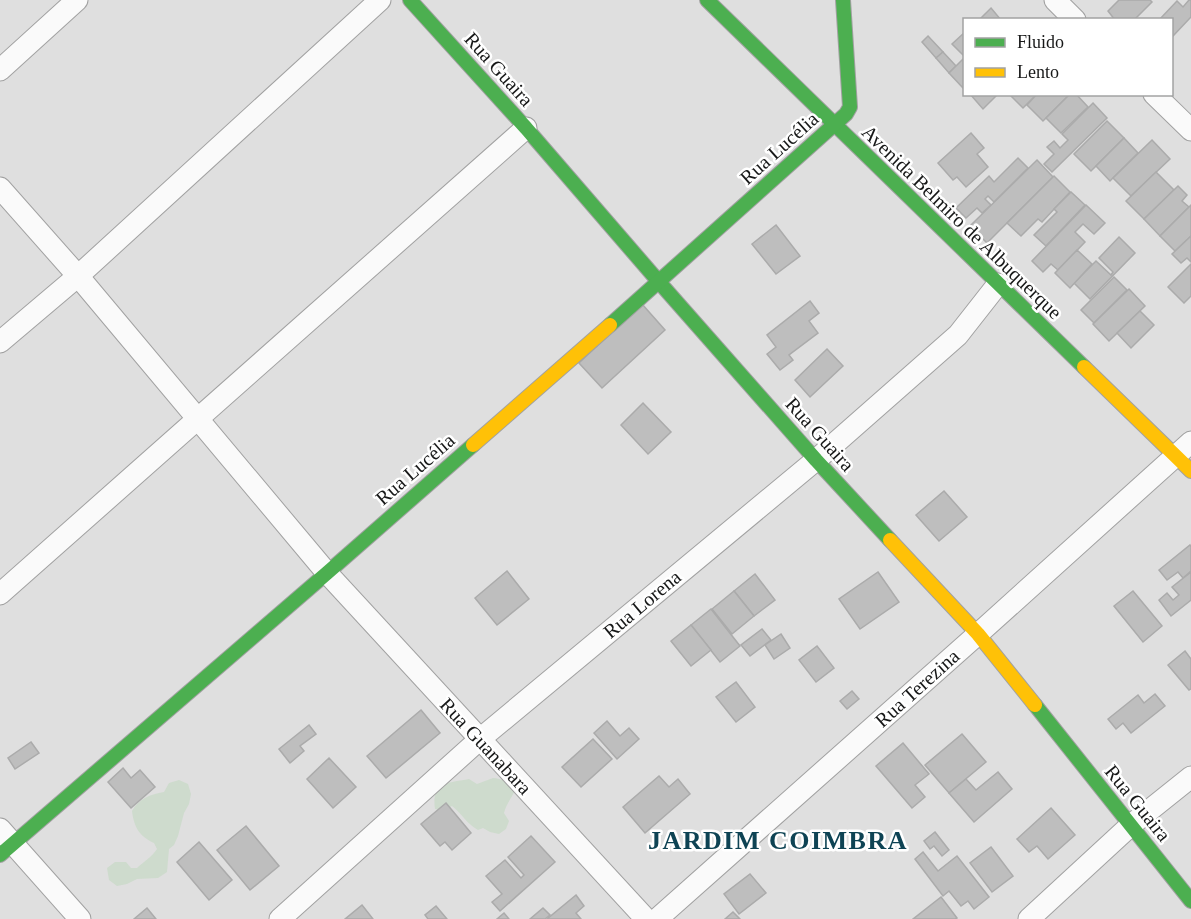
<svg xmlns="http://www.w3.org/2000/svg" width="1191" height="919" font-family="'Times New Roman',serif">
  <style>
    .green { fill: #cedbcd }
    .building { fill: #bebebe; stroke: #ababab; stroke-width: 1.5 }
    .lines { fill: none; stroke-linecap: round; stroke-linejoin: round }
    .street-casing { stroke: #a1a1a1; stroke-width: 23 }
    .fast-casing { stroke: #a1a1a1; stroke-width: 16 }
    .slow-casing { stroke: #a1a1a1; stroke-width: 16 }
    .street { stroke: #fafafa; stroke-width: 21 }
    .fast { stroke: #4caf50; stroke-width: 14 }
    .slow { stroke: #ffc107; stroke-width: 14 }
    .labels { text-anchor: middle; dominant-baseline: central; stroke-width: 5; stroke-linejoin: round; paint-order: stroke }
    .street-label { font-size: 20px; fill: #171818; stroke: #fff }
    .district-label { font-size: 26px; font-weight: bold; letter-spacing: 1.5px; fill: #0e4354; stroke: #fff }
  </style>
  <rect width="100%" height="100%" fill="#dfdfdf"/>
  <g class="green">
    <path d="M493,778C503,779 509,781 515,790C512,798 506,804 504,813L509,821L506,829L499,834L490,832L483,828L478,830C467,824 462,814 452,806L444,810L435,809C431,782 448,783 469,779L477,784Z"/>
    <path d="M179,780L188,784L191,794L189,804L184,813L178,836L174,845L169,849L167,872L158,878L137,879L127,884L117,886L109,880L107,868L115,862H126L131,868H137C143,862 152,857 157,849L154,843C139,836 134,827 132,811C139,799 150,794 164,792L169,783Z"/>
  </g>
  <g class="building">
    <path d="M1119,0H1150L1152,2L1134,20H1115L1108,11Z"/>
    <path d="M1189,0H1191V17L1172,37V20H1159L1177,1L1183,7Z"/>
    <path d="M991,8L1001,20H979Z"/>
    <path d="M964,33V56L952,44Z"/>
    <path d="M928,36L943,52L936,58L922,42Z"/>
    <path d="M943,52L956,66L949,73L936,58Z"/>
    <path d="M964,58V89L949,73Z"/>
    <path d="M970,94H998L983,109Z"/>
    <path d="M1009,94H1037L1023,108Z"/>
    <path d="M1037,94H1070L1043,121L1027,105Z"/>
    <path d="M1070,94H1076L1088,107L1061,133L1046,118Z"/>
    <path d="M1093,103L1107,118L1052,172L1044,164L1054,154L1047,147L1054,141L1060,148L1068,140L1062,134Z"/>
    <path d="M1107,121L1124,138L1091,171L1074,154Z"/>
    <path d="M971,133L984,148L977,154L988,167L966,187L957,177L953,180L938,163Z"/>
    <path d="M1124,138L1138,153L1110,181L1096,166Z"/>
    <path d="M1152,140L1170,159L1131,196L1113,178Z"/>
    <path d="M1018,158L1028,168L994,202L988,196L985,199L991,205L982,213L977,208L966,218L956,208L989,176L994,182Z"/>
    <path d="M1037,160L1053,177L987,243L970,226Z"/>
    <path d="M1156,172L1174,190L1144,219L1126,201Z"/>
    <path d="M1054,176L1070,192L1042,222L1038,219L1021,236L1007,223Z"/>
    <path d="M1178,186L1187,195L1182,201L1189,207L1160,236L1144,219Z"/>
    <path d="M1071,192L1085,205L1046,246L1034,235L1057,212L1054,209Z"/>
    <path d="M1086,205L1105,223L1094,234L1083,224L1075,232L1085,242L1058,270L1051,264L1043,272L1032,261Z"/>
    <path d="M1191,205V236L1175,251L1160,236Z"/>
    <path d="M776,225L800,256L776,274L752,244Z"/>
    <path d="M1191,236V262L1187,258L1181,263L1172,254Z"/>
    <path d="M1119,237L1135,253L1090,299L1074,283L1096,261L1111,275L1113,272L1099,258Z"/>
    <path d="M1077,250L1092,264L1070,288L1055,273Z"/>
    <path d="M1191,264V296L1184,303L1168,287Z"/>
    <path d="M1114,277L1127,290L1094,323L1081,310Z"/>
    <path d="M1129,289L1145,306L1109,341L1093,324Z"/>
    <path d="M810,301L819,313L809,321L818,333L789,355L793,360L780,370L767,354L776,347L767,335Z"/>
    <path d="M642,304L665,330L602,388L579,363Z"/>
    <path d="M1140,311L1154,325L1131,348L1117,333Z"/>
    <path d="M827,349L843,366L810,397L795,380Z"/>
    <path d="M643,403L671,432L648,454L621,425Z"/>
    <path d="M944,491L967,517L939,541L916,515Z"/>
    <path d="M1190,545L1191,547V571L1183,578L1178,572L1167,580L1159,570Z"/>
    <path d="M507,571L529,599L497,625L475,598Z"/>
    <path d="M878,572L899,602L860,629L839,599Z"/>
    <path d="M1191,572V600L1171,616L1159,600L1167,593L1173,600L1179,595L1172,587Z"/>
    <path d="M755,574L775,600L754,616L734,591Z"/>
    <path d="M734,591L754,616L732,634L712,609Z"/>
    <path d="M1133,591L1162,626L1143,642L1114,606Z"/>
    <path d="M711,609L740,646L720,662L691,625Z"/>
    <path d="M691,625L711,650L691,666L671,641Z"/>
    <path d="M762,629L771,640L750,656L741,645Z"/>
    <path d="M781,634L790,648L774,659L765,645Z"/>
    <path d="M817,646L834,668L816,682L799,660Z"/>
    <path d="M1185,651L1191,659V689L1189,690L1168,665Z"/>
    <path d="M736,682L755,707L736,722L716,697Z"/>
    <path d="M852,691L859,699L847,709L840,701Z"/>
    <path d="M1155,694L1165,706L1131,733L1123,723L1116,729L1108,719L1138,695L1144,703Z"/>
    <path d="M421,710L440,733L386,778L367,756Z"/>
    <path d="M607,721L620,736L629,728L639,739L617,759L594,733Z"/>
    <path d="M309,725L316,734L300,746L304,751L290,763L279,749Z"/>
    <path d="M962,734L986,762L949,793L925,765Z"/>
    <path d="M593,739L612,759L581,787L562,767Z"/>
    <path d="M31,742L39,753L15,769L8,758Z"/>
    <path d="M903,743L929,774L915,785L925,797L912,808L876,766Z"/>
    <path d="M329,758L356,787L333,808L307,779Z"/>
    <path d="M123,768L131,778L140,770L155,787L131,808L108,782Z"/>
    <path d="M998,772L1012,789L974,822L949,793L966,779L976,790Z"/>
    <path d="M659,776L669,787L678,779L690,794L645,833L623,807Z"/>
    <path d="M446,803L471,833L452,850L445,842L440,846L421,824Z"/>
    <path d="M1051,808L1075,835L1048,859L1037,846L1029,852L1017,839Z"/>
    <path d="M246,826L279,866L250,890L217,850Z"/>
    <path d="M935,832L949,850L942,856L934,846L930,849L924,841Z"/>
    <path d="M531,836L555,862L500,911L492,902L502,894L486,876L505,860L521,878L524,875L508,857Z"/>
    <path d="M199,842L232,880L209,900L177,862Z"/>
    <path d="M991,847L1013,876L992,892L970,863Z"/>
    <path d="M923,852L938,871L957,856L989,897L974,909L968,901L961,906L949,891L943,896L915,859Z"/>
    <path d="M750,874L766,893L739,914L724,894Z"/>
    <path d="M576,895L584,906L576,913L581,919H547Z"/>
    <path d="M941,897L957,918L955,919H913Z"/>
    <path d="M362,905L373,919H345Z"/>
    <path d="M436,906L447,919H428L425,915Z"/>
    <path d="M147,908L156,919H134Z"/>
    <path d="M543,908L550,915L545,919H530Z"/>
    <path d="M733,912L740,919H725Z"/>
    <path d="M504,913L509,919H497Z"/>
  </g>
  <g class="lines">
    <defs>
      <g id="street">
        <path d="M1055,0L1075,20"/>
        <path d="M0,70L77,0"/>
        <path d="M1154,94L1191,130"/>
        <path d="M0,188L78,276L327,573L646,919"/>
        <path d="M0,342L78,276L380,0"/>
        <path d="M0,594L526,128"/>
        <path d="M0,829L80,919"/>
        <path d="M280,919L480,739L816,460L958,335L998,284"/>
        <path d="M657,919L978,634L1191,442"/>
        <path d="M1029,919L1131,825L1191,777"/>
      </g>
      <g id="fast">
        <path d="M410,0L526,128L659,282L816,460L890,540"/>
        <path d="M707,0L1084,367"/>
        <path d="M610,325L846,114L850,107L843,0"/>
        <path d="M1035,705L1191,901"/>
        <path d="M0,855L327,573L473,445"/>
      </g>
      <g id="slow">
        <path d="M1084,367L1191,471"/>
        <path d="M473,445L610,325"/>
        <path d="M890,540L978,634L1035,705"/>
      </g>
    </defs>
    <use href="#street" class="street-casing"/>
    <use href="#fast" class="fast-casing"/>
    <use href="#slow" class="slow-casing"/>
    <use href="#street" class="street"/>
    <use href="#fast" class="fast"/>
    <use href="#slow" class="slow"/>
  </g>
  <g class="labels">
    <g class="street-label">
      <text transform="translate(499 69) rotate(48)">Rua Guaira</text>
      <text transform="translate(779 148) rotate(-42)">Rua Lucélia</text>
      <text transform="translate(962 222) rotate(44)">Avenida Belmiro de Albuquerque</text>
      <text transform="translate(820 434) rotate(48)">Rua Guaira</text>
      <text transform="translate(415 469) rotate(-41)">Rua Lucélia</text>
      <text transform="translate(642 604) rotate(-40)">Rua Lorena</text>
      <text transform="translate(917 688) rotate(-42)">Rua Terezina</text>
      <text transform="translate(486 746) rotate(47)">Rua Guanabara</text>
      <text transform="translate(1138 803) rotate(51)">Rua Guaira</text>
    </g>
    <g class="district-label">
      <text x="778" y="840">JARDIM COIMBRA</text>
    </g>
  </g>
  <rect x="963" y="18" width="210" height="78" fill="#ffffff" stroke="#a2a3a3" stroke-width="1.5"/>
  <rect x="975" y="38" width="30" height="9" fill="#4caf50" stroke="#a2a3a3" stroke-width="1.5"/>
  <text x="1017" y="48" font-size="18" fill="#171818">Fluido</text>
  <rect x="975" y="68" width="30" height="9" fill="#ffc107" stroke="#a2a3a3" stroke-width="1.5"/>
  <text x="1017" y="78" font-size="18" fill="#171818">Lento</text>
</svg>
